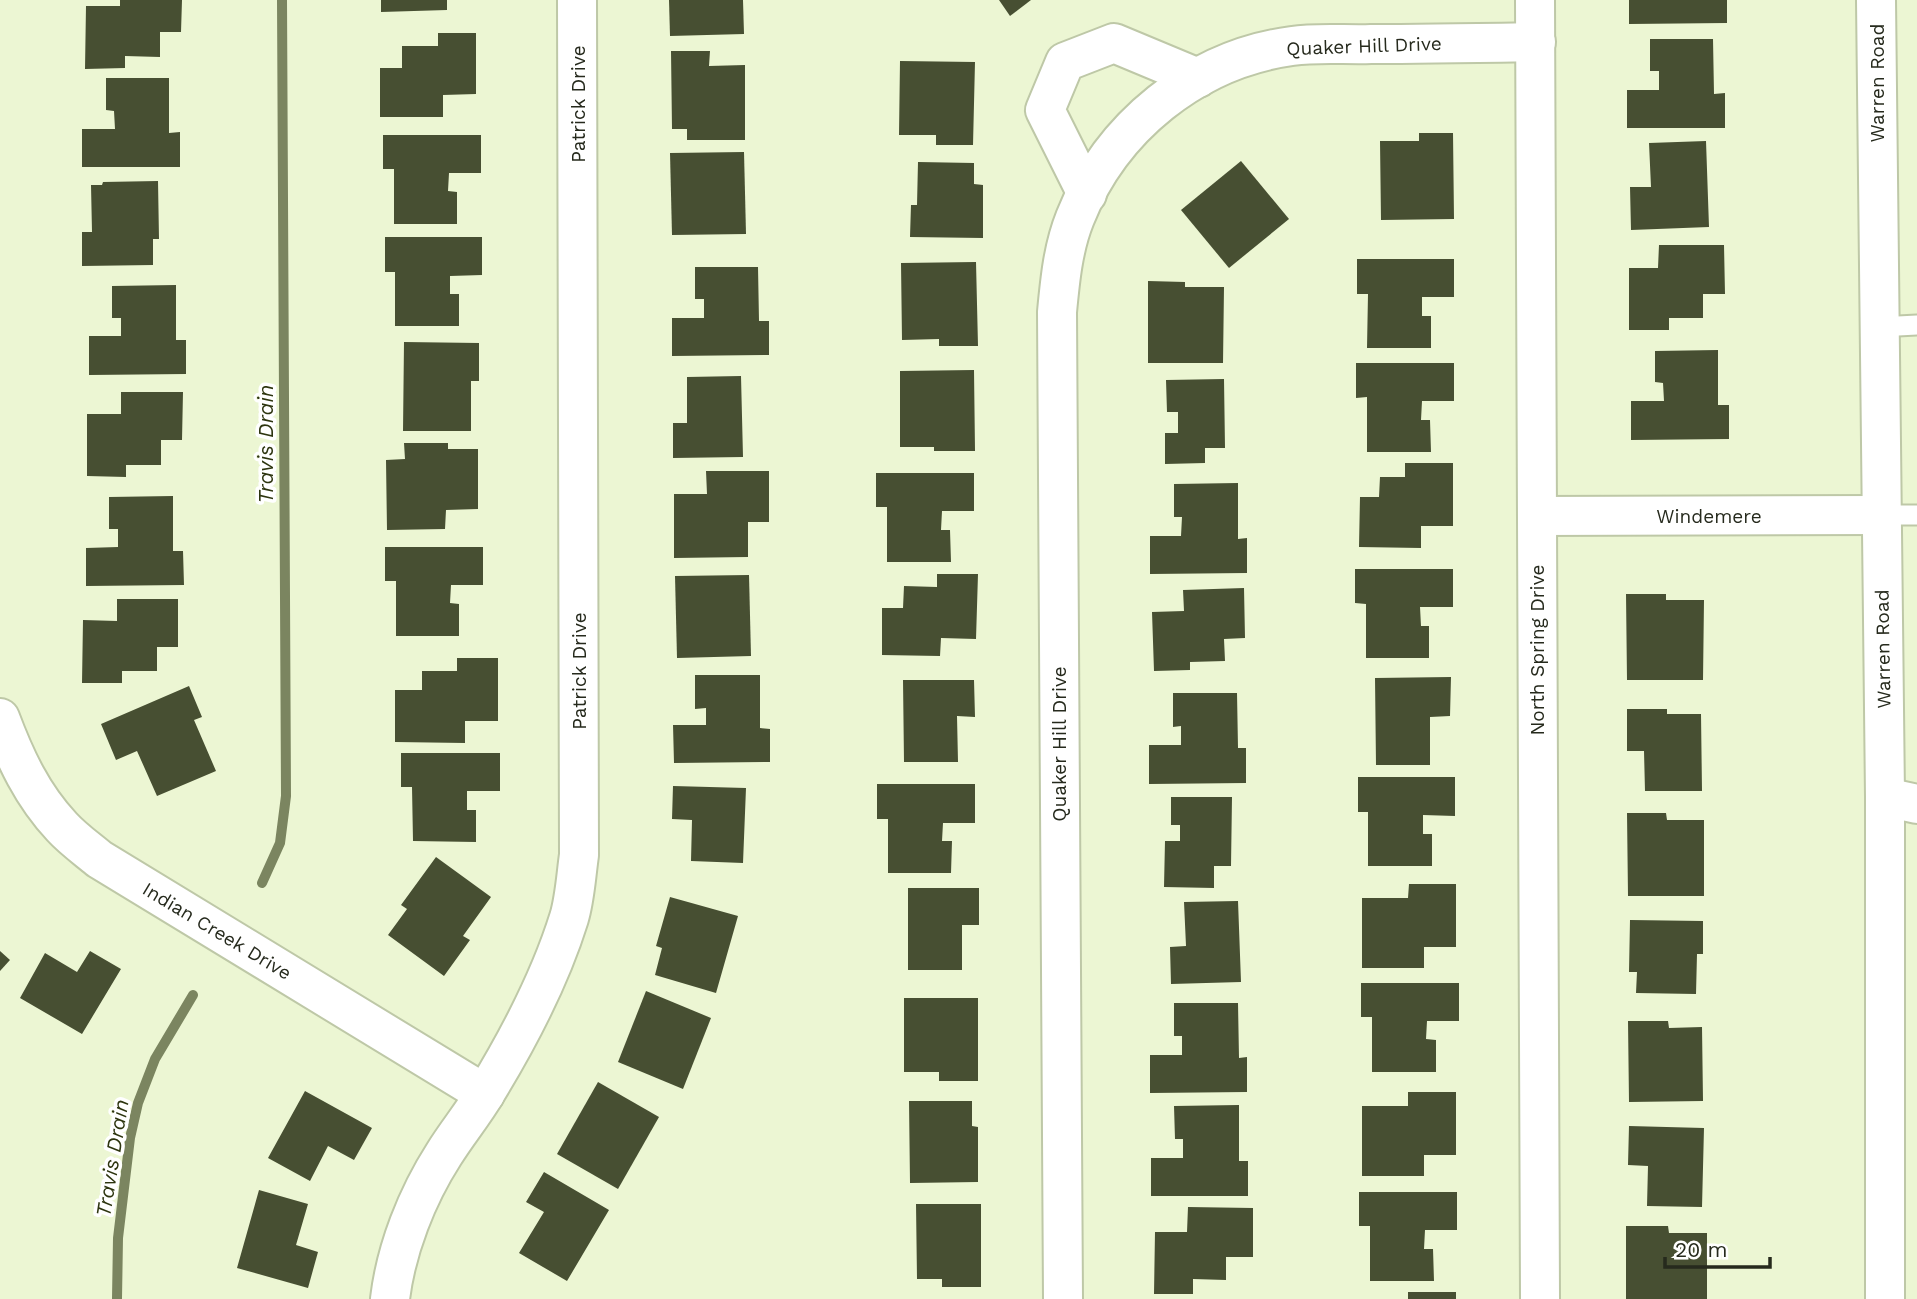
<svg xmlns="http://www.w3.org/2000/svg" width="1917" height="1299" font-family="'Work Sans',sans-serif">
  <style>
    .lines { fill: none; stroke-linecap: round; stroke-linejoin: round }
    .stream { stroke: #7b8560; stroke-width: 10 }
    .building { fill: #474f32 }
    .lane-casing { stroke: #bec8a7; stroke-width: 23 }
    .street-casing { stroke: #bec8a7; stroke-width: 42 }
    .secondary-casing { stroke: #bec8a7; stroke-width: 42 }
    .lane { stroke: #fff; stroke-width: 19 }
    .street { stroke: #fff; stroke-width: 38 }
    .secondary { stroke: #fff; stroke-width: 38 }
    .labels { text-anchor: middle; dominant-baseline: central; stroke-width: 7; stroke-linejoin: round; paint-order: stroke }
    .street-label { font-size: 19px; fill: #262a1d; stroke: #fff }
    .water-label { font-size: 21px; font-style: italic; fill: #2d350f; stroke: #fff }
  </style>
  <rect width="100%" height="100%" fill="#ecf6d3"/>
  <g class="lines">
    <g class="stream">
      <path d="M262,883L280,843L286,796L282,0"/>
      <path d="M117,1299L118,1238L130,1138L138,1103L155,1059L193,995"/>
    </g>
  </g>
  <g class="building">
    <path d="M120,0H182L181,32H160V57L125,56V68L85,69L86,6H120Z"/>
    <path d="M381,0H447V10L381,12Z"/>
    <path d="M669,0H743L744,34L670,36Z"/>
    <path d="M999,0H1031L1010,16Z"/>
    <path d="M1629,0H1727V23L1629,24Z"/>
    <path d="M438,33H476V94L443,95V117H380V68H402V46H438Z"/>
    <path d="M1650,39H1713L1714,94L1725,93V128H1627V90H1659V71H1650Z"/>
    <path d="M671,51H710L709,66L745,65V140H687V129H672Z"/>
    <path d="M900,61L975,62L973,145H936V135H899Z"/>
    <path d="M106,78H169V133L180,132V167H82V129H115L114,111L106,110Z"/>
    <path d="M1419,133H1453L1454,219L1381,220L1380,141H1419Z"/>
    <path d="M383,135H481V173H449L448,191L457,192V224H394V169H383Z"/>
    <path d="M1706,141L1709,227L1631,230L1630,187H1651L1649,143Z"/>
    <path d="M744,152L746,234L672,235L670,153Z"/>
    <path d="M1241,161L1289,219L1229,268L1181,210Z"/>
    <path d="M918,162L974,163V184L983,185V238L910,237L911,205H917Z"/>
    <path d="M158,181L159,239H153V265L82,266V232H92L91,185H102L103,182Z"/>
    <path d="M385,237H482V275L450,276V294H459V326H395V272H385Z"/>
    <path d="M1659,245H1724L1725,294H1703V318H1669V330H1629V268H1658Z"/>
    <path d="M1357,259H1454V297H1422V316H1431V348H1367L1368,294H1357Z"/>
    <path d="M976,262L978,346H939V339L902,340L901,263Z"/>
    <path d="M695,267H758L759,321H769V355L672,356V318H704V299H695Z"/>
    <path d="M1148,281L1185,282V287H1224L1223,363H1148Z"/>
    <path d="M176,285V340H186V374L89,375V336H121V318H112V286Z"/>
    <path d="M404,342L479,343V381H471V431H403Z"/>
    <path d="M1718,350V405H1729V439L1631,440V401H1664L1663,383L1655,382V351Z"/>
    <path d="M1356,363H1454V401H1422L1421,420H1430L1431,452H1367V397L1356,398Z"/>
    <path d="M974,370L975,451H934V447H900V371Z"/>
    <path d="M741,376L743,457L673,458V423H687V377Z"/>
    <path d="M1224,379L1225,448H1205V463L1165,464V433H1178V412H1167L1166,380Z"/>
    <path d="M121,392H183L182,440H161V465H126V477L87,476V414H121Z"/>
    <path d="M404,443H448V449H478V509L446,510L445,529L387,530L386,460L405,459Z"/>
    <path d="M1405,463H1453V526H1421V548L1359,547L1360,497H1379L1380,477H1405Z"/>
    <path d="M706,471H769V522H748V557L674,558V494H707Z"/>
    <path d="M876,473H974V511H942L941,530H950L951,562H887V507H876Z"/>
    <path d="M1238,483V539L1247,538V573L1150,574V536H1181L1182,517H1174V484Z"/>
    <path d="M173,496V551H183L184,585L86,586V548L118,547V529H109V497Z"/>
    <path d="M385,547H483V585H451L450,603L459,604V636H396V581H385Z"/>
    <path d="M1355,569H1453V607H1420L1421,626H1429V658H1366V604L1355,603Z"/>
    <path d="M937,574H978L976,639L941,638L940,656L882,655V608H903L904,586L937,587Z"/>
    <path d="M749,575L751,656L677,658L675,576Z"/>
    <path d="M1244,588L1245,638L1224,639L1225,661L1190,662V670L1154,671L1152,612L1184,611L1183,590Z"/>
    <path d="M1626,594H1666V600H1704L1703,680H1627Z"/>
    <path d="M117,599H178V647H157V671H122V683H82L83,620L117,621Z"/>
    <path d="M457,658H498V721H465V743L395,742V690H422V671H457Z"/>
    <path d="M695,675H760V728L770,729V762L674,763L673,725H706V708L695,709Z"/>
    <path d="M1451,677L1450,716L1430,717V765H1376L1375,678Z"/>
    <path d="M903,680H974L975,717L957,716L958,762H904Z"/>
    <path d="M189,686L202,717L194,720L216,771L157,796L137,751L116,760L101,724Z"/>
    <path d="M1173,693H1237L1238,748H1246V783L1149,784V745H1181V726L1173,727Z"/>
    <path d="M1627,709H1667V714H1701L1702,791H1645L1644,751H1627Z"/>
    <path d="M401,753H500V791H467V810H476V842L413,841L412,787H401Z"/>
    <path d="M1358,777H1455V816L1423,815V834H1432V866H1368V812H1358Z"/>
    <path d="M877,784H975V823H943L942,841H952L951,873H888V819H877Z"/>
    <path d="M673,786L746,788L743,863L691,861L692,820L672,819Z"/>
    <path d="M1171,797H1232L1231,866H1214V888L1164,887L1165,841H1180V825H1171Z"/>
    <path d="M1627,813H1666L1667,820H1704V896H1628Z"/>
    <path d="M436,857L491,897L463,936L470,940L444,976L388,935L407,909L401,905Z"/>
    <path d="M1409,884H1456V947H1424V968H1362V898H1408Z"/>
    <path d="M908,888H979V925H962V970H908Z"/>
    <path d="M670,897L738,916L716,993L655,975L662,948L656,946Z"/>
    <path d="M1238,901L1241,982L1171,984L1170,947L1186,946L1184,902Z"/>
    <path d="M1630,920L1703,921V954H1697L1696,994L1636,993L1637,972H1629Z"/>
    <path d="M0,951L10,960L0,971Z"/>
    <path d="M90,951L121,969L82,1034L20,998L45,953L77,972Z"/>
    <path d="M1361,983H1459V1021H1427L1426,1039L1436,1040V1072H1372V1017H1361Z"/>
    <path d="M646,991L711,1018L683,1089L618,1062Z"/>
    <path d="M904,998H978V1081H939V1072H904Z"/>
    <path d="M1174,1003H1238L1239,1058L1247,1057V1092L1150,1093V1055H1182V1036H1174Z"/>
    <path d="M1628,1021H1668L1669,1028L1702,1027L1703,1101L1629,1102Z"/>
    <path d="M598,1082L659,1117L618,1189L557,1154Z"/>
    <path d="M305,1091L372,1128L354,1160L328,1146L310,1181L268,1158Z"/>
    <path d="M1408,1092H1456V1155H1424V1176H1362V1106H1408Z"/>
    <path d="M909,1101H972V1126L978,1127V1182L910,1183Z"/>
    <path d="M1239,1105V1161H1248V1196H1151V1158H1183V1139H1175L1174,1106Z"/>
    <path d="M1629,1126L1704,1128L1702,1207L1647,1206L1648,1166L1628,1165Z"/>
    <path d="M544,1172L609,1210L567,1281L519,1253L544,1212L526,1202Z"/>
    <path d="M259,1190L308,1204L296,1245L318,1252L308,1288L237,1268Z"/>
    <path d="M1359,1192H1457V1230H1425L1424,1249H1433L1434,1281H1370V1226H1359Z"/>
    <path d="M916,1204H981V1287H942V1279H917Z"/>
    <path d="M1188,1207L1253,1208V1257H1226V1280L1193,1279V1294H1154L1155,1232H1187Z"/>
    <path d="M1626,1226H1668L1669,1233H1707V1299H1626Z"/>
    <rect x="1408" y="1292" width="48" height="7"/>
  </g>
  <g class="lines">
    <defs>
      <g id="lane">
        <path d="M1879,327L1917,325"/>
        <path d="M1881,515H1917"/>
      </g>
      <g id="street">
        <path d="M1535,0L1540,1299"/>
        <path d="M1087,194L1045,110L1065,62L1114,43L1198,78"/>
        <path d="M1537,516L1881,515"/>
        <path d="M0,718C15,758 32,795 62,827C73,839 87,849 99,859L485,1094"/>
        <path d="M1885,797L1917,804"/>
        <path d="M390,1299C396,1249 417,1196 444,1154C457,1133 473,1114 486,1092C519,1038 550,979 569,918C575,898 576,876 579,855L577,0"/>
        <path d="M1063,1299L1057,312C1060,280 1063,248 1075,218C1111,127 1195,59 1292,46C1318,42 1346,45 1371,44C1426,44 1481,43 1536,42"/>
      </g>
      <path id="secondary" d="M1876,0L1885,797V1299"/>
    </defs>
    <use href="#lane" class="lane-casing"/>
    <use href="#street" class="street-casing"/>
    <use href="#secondary" class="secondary-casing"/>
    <use href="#lane" class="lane"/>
    <use href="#street" class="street"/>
    <use href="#secondary" class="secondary"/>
  </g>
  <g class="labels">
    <g class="street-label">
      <text transform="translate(1364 46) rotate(-2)">Quaker Hill Drive</text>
      <text transform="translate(1877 83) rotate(-90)">Warren Road</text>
      <text transform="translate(578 104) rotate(-90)">Patrick Drive</text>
      <text x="1709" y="516">Windemere</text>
      <text transform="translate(1883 649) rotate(-91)">Warren Road</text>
      <text transform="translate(1537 650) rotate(-90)">North Spring Drive</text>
      <text transform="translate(579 671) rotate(-90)">Patrick Drive</text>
      <text transform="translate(1059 744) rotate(-90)">Quaker Hill Drive</text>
      <text transform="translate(217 931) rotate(31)">Indian Creek Drive</text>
    </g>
    <g class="water-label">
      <text transform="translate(265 444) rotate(-90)">Travis Drain</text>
      <text transform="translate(112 1158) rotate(-81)">Travis Drain</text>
    </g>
  </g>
  <path d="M1665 1257v10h105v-10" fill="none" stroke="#262a1d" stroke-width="3.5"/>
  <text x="1675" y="1257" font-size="21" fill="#262a1d" stroke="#ffffff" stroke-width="5" paint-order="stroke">20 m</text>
</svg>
